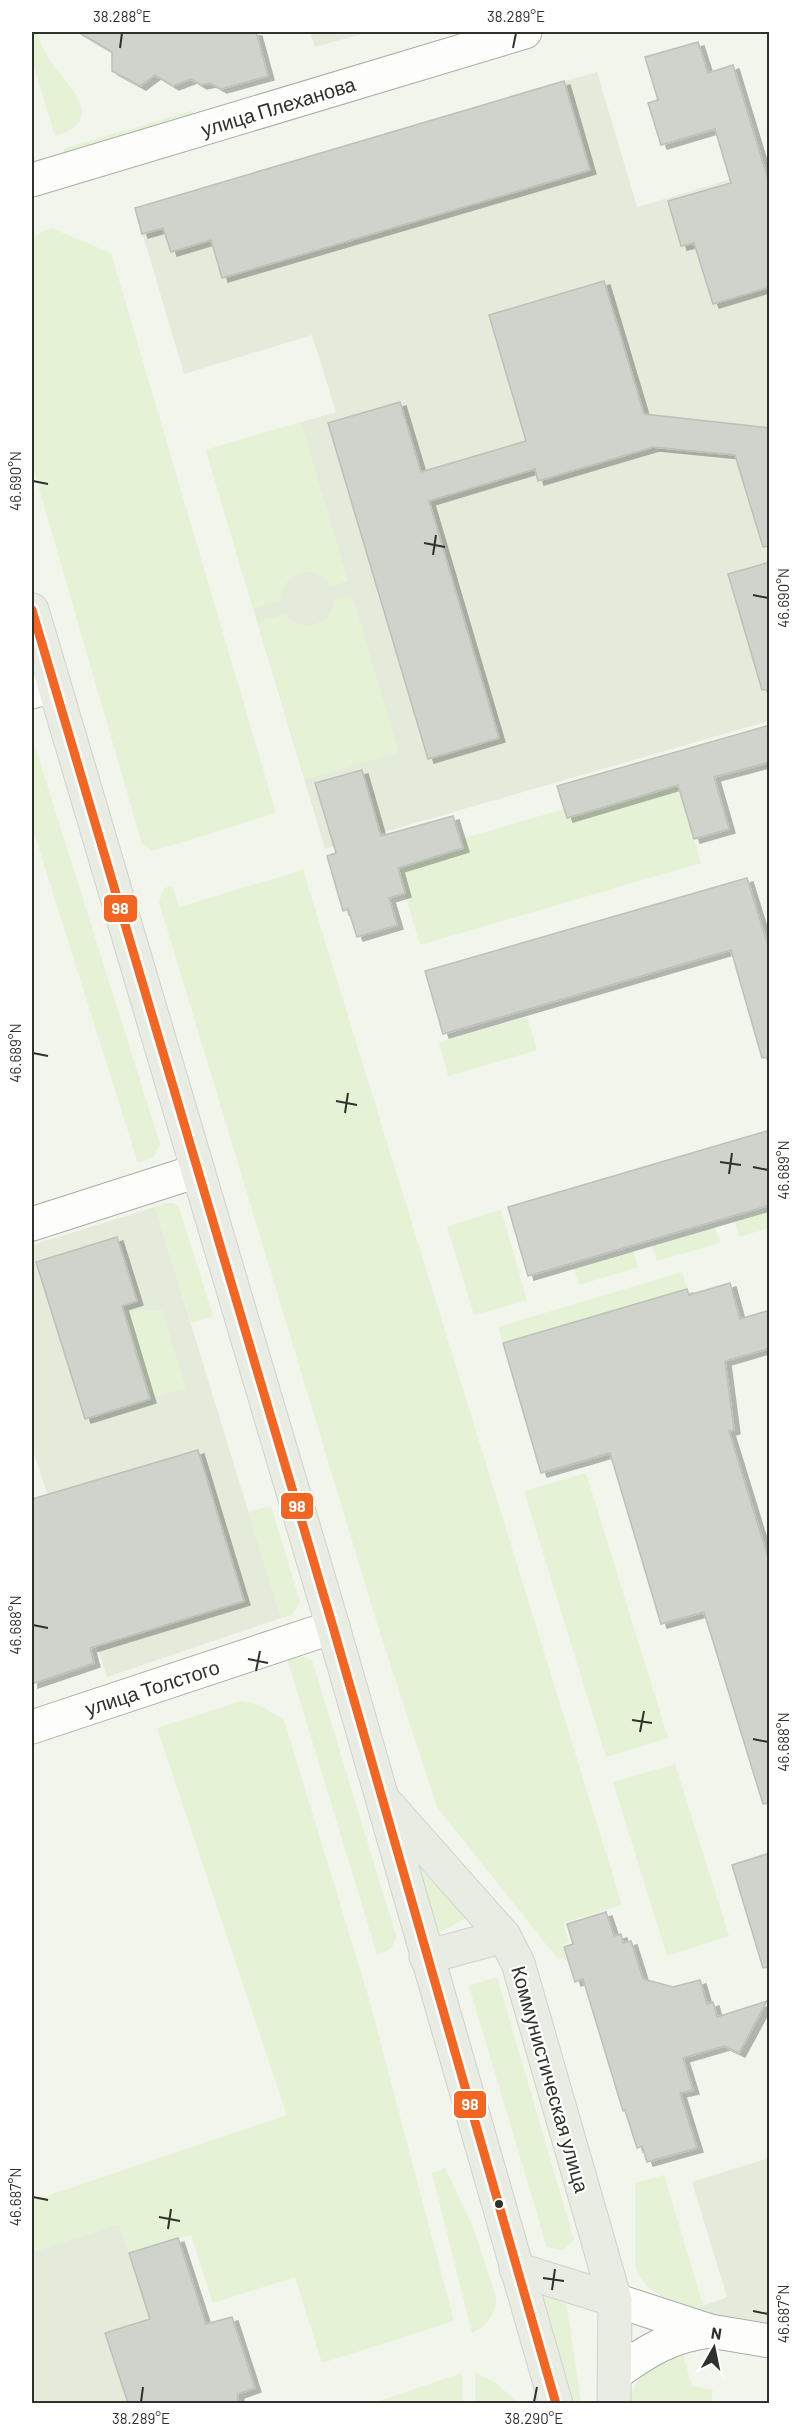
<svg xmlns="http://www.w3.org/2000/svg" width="801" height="2435" font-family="Barlow,sans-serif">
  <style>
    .built { fill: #e4ebdb }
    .green { fill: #e5f2d5 }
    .building { fill: #d0d3cc; stroke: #bdc0b9; stroke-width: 1.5; filter: url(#shadow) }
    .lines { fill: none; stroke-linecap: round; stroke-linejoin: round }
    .minor-casing { stroke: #a9aca5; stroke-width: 35 }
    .tertiary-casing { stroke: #a9aca5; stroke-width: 35 }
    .primary-casing { stroke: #d1d2cd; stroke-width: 35 }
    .minor { stroke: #fdfefc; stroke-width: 33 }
    .tertiary { stroke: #fdfefc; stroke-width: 33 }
    .primary { stroke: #e8ece3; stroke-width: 33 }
    .bus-1-casing { stroke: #fff; stroke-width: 14 }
    .bus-1 { stroke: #f26522; stroke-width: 9 }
    .ticks { fill: none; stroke: #2f322b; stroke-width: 2 }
    .bus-dot { fill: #2f322b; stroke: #fff; stroke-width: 2 }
    .labels { text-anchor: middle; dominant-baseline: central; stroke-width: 4.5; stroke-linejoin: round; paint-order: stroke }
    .street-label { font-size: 20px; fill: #2f322b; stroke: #fff }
    .line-badge { stroke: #fff; stroke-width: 2 }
    .badge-label { font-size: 16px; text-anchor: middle; font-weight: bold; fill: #fff }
    .neatline { fill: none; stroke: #2f322b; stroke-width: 2 }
    .ticks-label { font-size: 15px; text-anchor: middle; fill: #2f322b }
  </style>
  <defs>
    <filter id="shadow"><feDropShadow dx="6" dy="4" stdDeviation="0" flood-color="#0004"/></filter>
  </defs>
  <rect width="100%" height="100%" fill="#f1f5ec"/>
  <g class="built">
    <path d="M310,32H369L315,47Z"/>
    <path d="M597,72L637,207L769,168V721L325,849L206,450L336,412L312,335L184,374L135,208L196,190L222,278L564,81Z"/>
    <path d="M155,1207L281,1618L107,1677L32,1447V1245Z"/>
    <path d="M769,2158V2323L692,2310L727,2297L692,2182Z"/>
    <path d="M119,2224L129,2253L178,2238L206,2325L232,2317L255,2388L235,2395L237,2403H32V2252Z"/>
  </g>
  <g class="green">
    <path d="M32,32H37C40,41 43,49 48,58C66,85 110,119 55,136L32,60Z"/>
    <path d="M191,111L198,115L62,155L65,148Z"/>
    <path d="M51,228L111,253L276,813L153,851L142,844L32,464V237Z"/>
    <path d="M301,422L348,581L331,586C314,560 282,572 280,601L253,609L206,450Z"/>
    <path d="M352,595L399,752L305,780L258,622L285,614C300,634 333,626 334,600Z"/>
    <path d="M32,737L160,1144L153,1158L138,1163L32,826Z"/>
    <path d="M669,754L701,863L420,945L397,867L463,848L461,839L564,809L567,818L646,795L637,763Z"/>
    <path d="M303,870L622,1905L563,1923L569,1942L562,1945L567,1960L557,1958L437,1807L377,1623L159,902L164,888L172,886L179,907Z"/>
    <path d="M527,1017L537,1050L448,1076L439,1042Z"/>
    <path d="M166,1203H173L179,1208L213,1316L191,1323L155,1207Z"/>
    <path d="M501,1210L527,1300L474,1315L447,1226Z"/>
    <path d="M769,1211V1228L739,1237L735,1222Z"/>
    <path d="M715,1227L720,1243L657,1261L652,1246Z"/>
    <path d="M633,1251L638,1267L579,1285L574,1269Z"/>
    <path d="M682,1272L687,1289L503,1343L498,1327Z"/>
    <path d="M123,1310H162L186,1388L150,1399Z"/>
    <path d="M586,1473L668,1738L606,1757L524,1491Z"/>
    <path d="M271,1506L300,1602L292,1615L281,1618L248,1512Z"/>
    <path d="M298,1655L312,1660L396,1936C394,1948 389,1951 377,1954L287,1658Z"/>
    <path d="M241,1701L259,1705L284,1720L369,1999L454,2321L322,2363L295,2277L213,2303L191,2235L129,2253L119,2224L32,2252V2201L287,2115L157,1728Z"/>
    <path d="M675,1764L729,1936L667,1956L613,1782Z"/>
    <path d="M415,1862L466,1918L437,1934Z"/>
    <path d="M497,1977L574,2240L563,2250L547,2247L469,1986Z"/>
    <path d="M445,2168L473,2227L496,2297C497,2313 486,2326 472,2333L432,2173Z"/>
    <path d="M664,2175L703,2305L692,2310C668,2300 644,2293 635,2265V2183Z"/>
    <path d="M542,2296L566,2301L581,2403H574Z"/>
    <path d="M682,2352L692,2386L713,2390L711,2403L628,2404C636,2371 655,2366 682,2352Z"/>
    <path d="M462,2373V2403H373Z"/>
    <path d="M475,2373L495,2382L518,2403H475Z"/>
  </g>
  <g class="building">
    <path d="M78,32H256L268,76L221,89L210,83L201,85L191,79L173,86L155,75L140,86L112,71V52Z"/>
    <path d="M698,42L708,73L733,65L770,186V287L713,304L694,243L681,246L668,201L731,183L715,129L661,145L648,103L658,100L645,57Z"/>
    <path d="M564,81L590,170L222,278L211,240L171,252L163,228L142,234L135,208Z"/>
    <path d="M604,281L644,414L770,428V546L763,547L735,455L653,447L538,481L535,469L429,501L499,738L428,759L328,423L400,402L421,472L526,441L489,315Z"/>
    <path d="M770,562V689L762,690L728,574Z"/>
    <path d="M770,725V762L714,777L729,829L694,839L678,785L567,818L557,786Z"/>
    <path d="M362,770L381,836L453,816L463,848L398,868L405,893L389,898L397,925L357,937L348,909L343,911L327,856L336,853L315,783Z"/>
    <path d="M747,878L770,952V1057L762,1058L731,950L443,1034L425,971Z"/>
    <path d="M770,1130V1205L528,1276L508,1207Z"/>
    <path d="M117,1237L137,1301L122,1306L150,1399L85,1419L36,1262Z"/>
    <path d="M730,1283L740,1319L770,1310V1348L725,1361L734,1430L729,1431L770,1564V1803L763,1804L704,1612L661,1624L610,1453L541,1473L503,1343L687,1289L689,1295Z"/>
    <path d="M198,1450L244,1601L90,1648L94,1663L32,1684V1499Z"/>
    <path d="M770,1853V1967L763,1968L732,1865Z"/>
    <path d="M606,1912L614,1936L621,1934L623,1943L631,1941L643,1979L673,1987L700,1980L707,2004L713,2002L717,2017L767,2001L739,2053L724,2046L683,2058L693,2090L680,2093L697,2148L647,2162L642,2146L637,2148L625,2110L623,2111L583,1979L575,1982L564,1947L573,1944L567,1924Z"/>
    <path d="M178,2238L206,2324L232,2317L255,2388L238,2394L237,2403H128L105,2333L150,2319L129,2253Z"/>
  </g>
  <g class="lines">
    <defs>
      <g id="minor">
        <path d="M32,180L525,32"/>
        <path d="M32,692L53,685"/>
        <path d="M32,1727L333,1627"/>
        <path d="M615,2300L710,2331L770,2341"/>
        <path d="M615,2374C645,2352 672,2335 710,2331"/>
      </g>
      <path id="tertiary" d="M32,1224L197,1171"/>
      <g id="primary">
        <path d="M32,610L333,1627L556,2404"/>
        <path d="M388,1805L504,1936L518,1963L615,2300L614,2404"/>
        <path d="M426,1957L504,1936"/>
        <path d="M516,2269L615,2300"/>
      </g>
    </defs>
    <use href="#minor" class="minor-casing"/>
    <use href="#tertiary" class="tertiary-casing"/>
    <use href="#primary" class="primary-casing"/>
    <use href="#minor" class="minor"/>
    <use href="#tertiary" class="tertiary"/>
    <use href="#primary" class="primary"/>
    <defs>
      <path id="bus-1" d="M32,610L333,1627L556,2404"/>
    </defs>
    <use href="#bus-1" class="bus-1-casing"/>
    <use href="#bus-1" class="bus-1"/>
  </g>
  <path class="ticks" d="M120,48L122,33M513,48L516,33M33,481L48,484M424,543L445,547M433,555L436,535M753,595L768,598M33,1053L48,1056M336,1101L357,1105M345,1113L348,1093M720,1162L741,1165M753,1167L768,1170M729,1174L732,1153M33,1625L48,1628M248,1659L268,1663M256,1671L260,1651M632,1720L652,1723M640,1732L644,1711M753,1739L768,1742M33,2197L48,2200M159,2217L180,2221M168,2229L171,2209M543,2278L564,2281M552,2290L555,2269M753,2311L768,2314M141,2402L143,2387M534,2402L537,2387"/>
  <circle class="bus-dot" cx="499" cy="2204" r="5"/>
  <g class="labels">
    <g class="street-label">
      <text transform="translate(278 106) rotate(-17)">улица Плеханова</text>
      <text transform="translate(152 1687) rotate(-18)">улица Толстого</text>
      <text transform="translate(551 2079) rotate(74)">Коммунистическая улица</text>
    </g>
  </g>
  <g class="line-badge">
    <rect x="103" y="894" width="35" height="29" rx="6" fill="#f26522"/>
    <rect x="280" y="1492" width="34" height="28" rx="6" fill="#f26522"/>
    <rect x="453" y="2090" width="34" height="29" rx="6" fill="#f26522"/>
  </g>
  <g class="badge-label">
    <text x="120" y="914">98</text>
    <text x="297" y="1512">98</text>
    <text x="470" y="2110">98</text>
  </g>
  <rect width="801" height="2435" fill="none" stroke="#ffffff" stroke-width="66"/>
  <g transform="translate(714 2348) rotate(9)" stroke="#ffffff" stroke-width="4.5" paint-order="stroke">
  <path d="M0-4.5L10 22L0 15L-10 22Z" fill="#2f322b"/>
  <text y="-9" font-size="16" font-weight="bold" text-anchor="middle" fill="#2f322b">N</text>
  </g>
  <rect x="33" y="33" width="735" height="2369" class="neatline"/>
  <g class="ticks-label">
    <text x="122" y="22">38.288°E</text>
    <text x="516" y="22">38.289°E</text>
    <text transform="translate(16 481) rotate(-90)" y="5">46.690°N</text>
    <text transform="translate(784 598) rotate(-90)" y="5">46.690°N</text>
    <text transform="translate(16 1053) rotate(-90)" y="5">46.689°N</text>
    <text transform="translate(784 1170) rotate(-90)" y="5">46.689°N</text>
    <text transform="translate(16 1625) rotate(-90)" y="5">46.688°N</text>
    <text transform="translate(784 1742) rotate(-90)" y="5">46.688°N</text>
    <text transform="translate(16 2197) rotate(-90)" y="5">46.687°N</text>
    <text transform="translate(784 2314) rotate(-90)" y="5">46.687°N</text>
    <text x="141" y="2424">38.289°E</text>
    <text x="534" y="2424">38.290°E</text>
  </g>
</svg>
